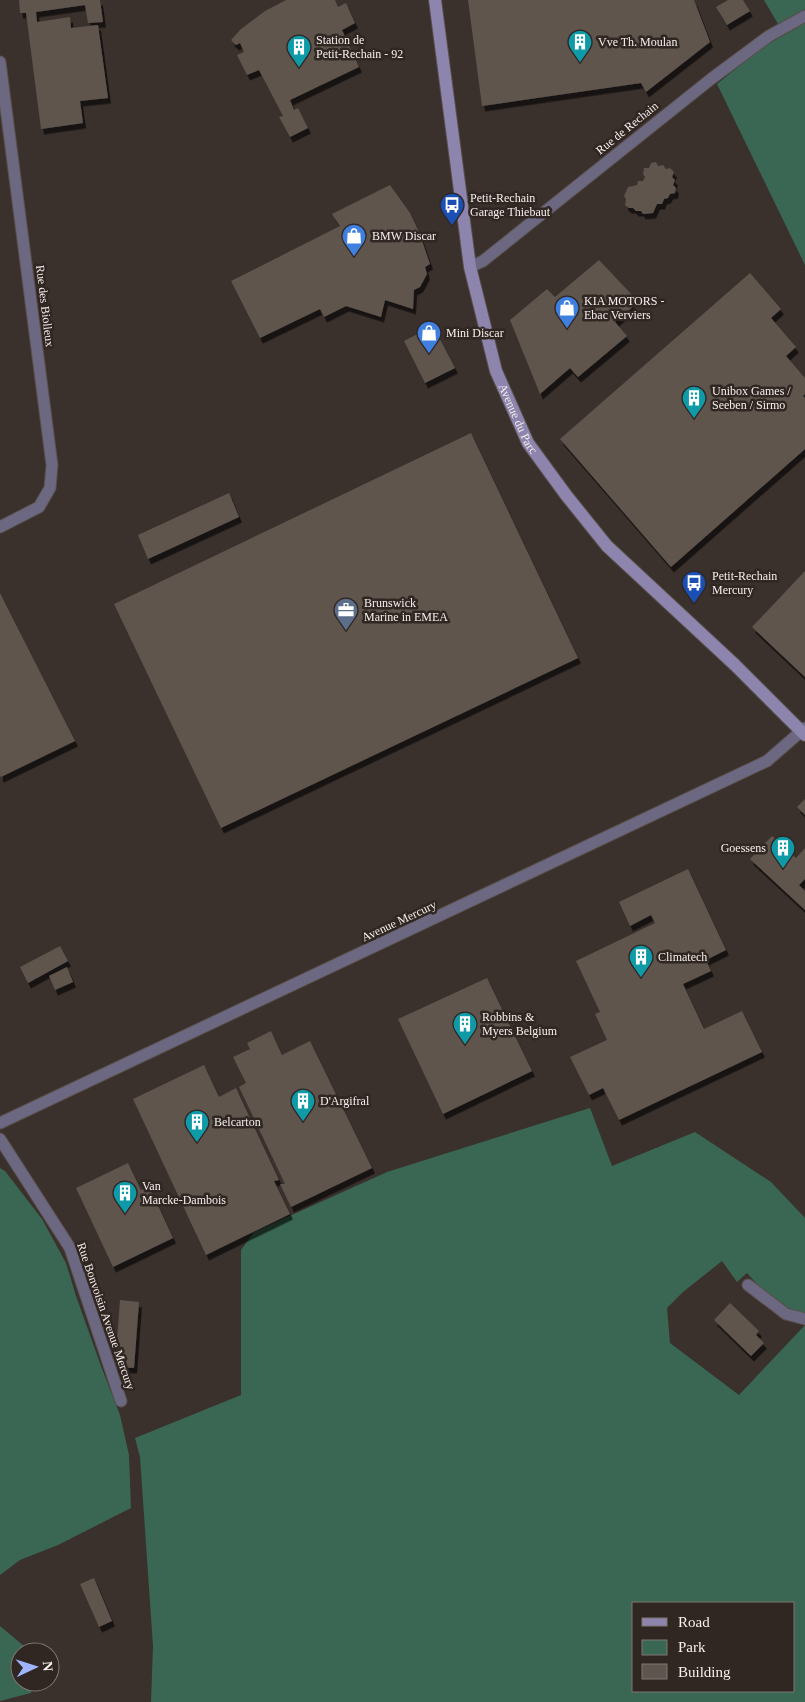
<svg xmlns="http://www.w3.org/2000/svg" width="805" height="1702" font-family="Georgia,serif">
  <style>
    .green { fill: #396753; fill-rule: evenodd }
    .building { fill: #5e554e; filter: url(#shadow) }
    .lines { fill: none; stroke-linecap: round; stroke-linejoin: round }
    .street-casing { stroke: #584f4b; stroke-width: 13 }
    .secondary-casing { stroke: #584f4b; stroke-width: 14 }
    .street { stroke: #6c6881; stroke-width: 11 }
    .secondary { stroke: #8d85ad; stroke-width: 12 }
    .labels { text-anchor: middle; dominant-baseline: central; stroke-width: 5; stroke-linejoin: round; paint-order: stroke }
    .poi-label { font-size: 12px; fill: #f6efed; stroke: #302622; text-anchor: start }
    .street-label { font-size: 12px; fill: #f6efed; stroke: #302622 }
  </style>
  <defs>
    <filter id="shadow"><feDropShadow dx="3" dy="5.5" stdDeviation="0" flood-color="#0009"/></filter>
  </defs>
  <rect width="100%" height="100%" fill="#3a302c"/>
  <g class="green">
    <path d="M764,0H805V9L778,24Z"/>
    <path d="M805,23V265L717,84L761,48Z"/>
    <path d="M590,1108L612,1166L695,1132L771,1182L805,1218V1314L774,1303L747,1273L737,1282L722,1261L683,1292L667,1308L670,1343L739,1395L805,1325V1702H151L153,1646L140,1457L135,1438L241,1395V1250L254,1232L387,1172ZM634,1603H794V1691H634Z"/>
    <path d="M0,1168L5,1171L42,1219L66,1263L76,1296L101,1366L120,1415L129,1455L131,1508L58,1545L20,1560L0,1575Z"/>
    <path d="M0,1626L31,1652H20V1682H33L31,1693L0,1701Z"/>
  </g>
  <g class="building">
    <path d="M19,0H100L103,22L88,23L85,5L36,12L37,22L70,17L71,28L98,25L108,98L80,101L83,123L41,129L26,13H20Z"/>
    <path d="M286,0H335L338,7L346,3L355,23L342,30L359,67L290,100L294,110L298,108L308,128L290,137L279,117L283,116L259,70L247,75L237,55L244,52L240,43L236,45L231,40L241,29L265,11Z"/>
    <path d="M468,0H694L710,42L646,92L641,83L482,106Z"/>
    <path d="M728,0H743L750,11L727,25L716,7Z"/>
    <path d="M656,162L658,166L663,165L666,169L670,168L674,172L672,177L675,180L673,185L676,188L675,193L670,194L668,198L664,199L662,204H657L653,213L643,214L641,211H636L633,208H629L625,205L626,199L624,196L628,187L637,185L638,181H643L645,177L643,174L644,168H649L651,163Z"/>
    <path d="M390,185L410,213L419,232L430,264L425,267L427,274L420,287L414,290L413,309L385,300L381,317L346,306L324,317L320,309L260,338L231,281L340,226L332,214Z"/>
    <path d="M599,260L635,298L630,301L634,306L615,322L627,336L578,377L570,368L540,394L510,320L547,289L555,297Z"/>
    <path d="M750,273L781,309L771,318L796,347L786,356L805,378V394L803,396L805,398V449L671,567L560,439Z"/>
    <path d="M433,326L455,368L425,383L404,341Z"/>
    <path d="M471,433L578,658L221,828L114,604Z"/>
    <path d="M229,493L239,517L148,559L138,535Z"/>
    <path d="M805,571V677L752,627Z"/>
    <path d="M0,593L75,741L1,777L0,776Z"/>
    <path d="M805,799V815L797,807Z"/>
    <path d="M772,836L796,858L805,848V879L799,885L805,891V910L750,859Z"/>
    <path d="M688,869L726,950L706,960L711,971L683,984L704,1029L742,1011L762,1052L619,1120L603,1088L589,1095L570,1057L607,1040L595,1014L600,1012L576,961L655,923L651,915L630,926L619,902Z"/>
    <path d="M60,946L68,961L28,983L20,967Z"/>
    <path d="M67,967L73,982L55,990L49,976Z"/>
    <path d="M487,978L532,1071L443,1114L398,1019Z"/>
    <path d="M271,1031L282,1055L310,1041L372,1168L291,1207L280,1184H285L239,1087L246,1083L233,1057L250,1049L247,1043Z"/>
    <path d="M204,1065L219,1097L236,1088L279,1180L274,1181L290,1214L206,1255L133,1099Z"/>
    <path d="M128,1163L141,1190L149,1186L173,1238L113,1267L76,1188Z"/>
    <path d="M120,1300L139,1302L134,1368L115,1367Z"/>
    <path d="M730,1303L759,1331L756,1335L764,1343L751,1356L714,1320Z"/>
    <path d="M94,1578L112,1621L99,1627L80,1584Z"/>
  </g>
  <g class="lines">
    <defs>
      <g id="street">
        <path d="M0,62L52,465L50,488L39,507L0,527"/>
        <path d="M470,267L483,261L711,79L769,36L805,16"/>
        <path d="M0,1123L767,761L805,728"/>
        <path d="M0,1139L70,1248L121,1401"/>
        <path d="M748,1285L786,1314L805,1319"/>
      </g>
      <g id="secondary">
        <path id="s1" d="M435,0L470,267L496,371L528,443L566,495L607,546L735,665L805,735"/>
      </g>
    </defs>
    <use href="#street" class="street-casing"/>
    <use href="#secondary" class="secondary-casing"/>
    <use href="#street" class="street"/>
    <use href="#secondary" class="secondary"/>
  </g>
  <defs>
    <symbol id="building-pin" viewBox="-11 -11 22 30"><path d="M0 17L-7.5 6A9.5 9.5 0 1 1 7.5 6Z" fill="#0f9aa8" stroke="#302622"/><path d="M-4-6H4V6H1V3H-1V6H-4ZM-2.5-4.3h1.7v1.8h-1.7ZM.8-4.3h1.7v1.8H.8ZM-2.5-1h1.7V.8h-1.7ZM.8-1h1.7V.8H.8Z" fill="#fff"/></symbol>
    <symbol id="bus-pin" viewBox="-11 -11 22 30"><path d="M0 17L-7.5 6A9.5 9.5 0 1 1 7.5 6Z" fill="#1a4fb4" stroke="#302622"/><path d="M-5-6H5V4H4V6H2V4H-2V6H-4V4H-5ZM-3.5-4V0h7V-4ZM-3.5 1.2v1.5H-2V1.2ZM2 1.2v1.5H3.5V1.2Z" fill="#fff"/></symbol>
    <symbol id="shop-pin" viewBox="-11 -11 22 30"><path d="M0 17L-7.5 6A9.5 9.5 0 1 1 7.5 6Z" fill="#3f7fe0" stroke="#302622"/><path d="M-5-2.5h2.3a2.7 3.5 0 0 1 5.4 0H5L5.5 6h-11ZM-1.5-2.5h3a1.5 2.3 0 0 0-3 0Z" fill="#fff"/></symbol>
    <symbol id="office-pin" viewBox="-11 -11 22 30"><path d="M0 17L-7.5 6A9.5 9.5 0 1 1 7.5 6Z" fill="#5c6f8a" stroke="#302622"/><path d="M-6-3h4V-5.5h4V-3h4V5H-6ZM-1-4.5V-3h2v-1.5ZM-6 0V1H6V0Z" fill="#fff"/></symbol>
  </defs>
  <g fill-rule="evenodd">
    <use href="#building-pin" x="566" y="28" width="28" height="38"/>
    <use href="#building-pin" x="285" y="33" width="28" height="38"/>
    <use href="#bus-pin" x="438" y="191" width="28" height="38"/>
    <use href="#shop-pin" x="340" y="222" width="28" height="38"/>
    <use href="#shop-pin" x="553" y="294" width="28" height="38"/>
    <use href="#shop-pin" x="415" y="319" width="28" height="38"/>
    <use href="#building-pin" x="680" y="384" width="28" height="38"/>
    <use href="#bus-pin" x="680" y="569" width="28" height="38"/>
    <use href="#office-pin" x="332" y="596" width="28" height="38"/>
    <use href="#building-pin" x="769" y="834" width="28" height="38"/>
    <use href="#building-pin" x="627" y="943" width="28" height="38"/>
    <use href="#building-pin" x="451" y="1010" width="28" height="38"/>
    <use href="#building-pin" x="289" y="1087" width="28" height="38"/>
    <use href="#building-pin" x="183" y="1108" width="28" height="38"/>
    <use href="#building-pin" x="111" y="1179" width="28" height="38"/>
  </g>
  <g class="labels">
    <g class="poi-label">
      <text x="316" y="40">Station de<tspan x="316" dy="14">Petit-Rechain - 92</tspan></text>
      <text x="598" y="42">Vve Th. Moulan</text>
      <text x="470" y="198">Petit-Rechain<tspan x="470" dy="14">Garage Thiebaut</tspan></text>
      <text x="372" y="236">BMW Discar</text>
      <text x="584" y="301">KIA MOTORS -<tspan x="584" dy="14">Ebac Verviers</tspan></text>
      <text x="446" y="333">Mini Discar</text>
      <text x="712" y="391">Unibox Games /<tspan x="712" dy="14">Seeben / Sirmo</tspan></text>
      <text x="712" y="576">Petit-Rechain<tspan x="712" dy="14">Mercury</tspan></text>
      <text x="364" y="603">Brunswick<tspan x="364" dy="14">Marine in EMEA</tspan></text>
      <text x="766" y="848" text-anchor="end">Goessens</text>
      <text x="658" y="957">Climatech</text>
      <text x="482" y="1017">Robbins &amp;<tspan x="482" dy="14">Myers Belgium</tspan></text>
      <text x="320" y="1101">D'Argifral</text>
      <text x="214" y="1122">Belcarton</text>
      <text x="142" y="1186">Van<tspan x="142" dy="14">Marcke-Dambois</tspan></text>
    </g>
    <g class="street-label">
      <text transform="translate(627 128) rotate(-39)">Rue de Rechain</text>
      <text transform="translate(45 306) rotate(83)">Rue des Biolleux</text>
      <text stroke="none"><textPath href="#s1" startOffset="429">Avenue du Parc</textPath></text>
      <text transform="translate(399 921) rotate(-25)">Avenue Mercury</text>
      <text transform="translate(106 1316) rotate(71)">Rue Bonvoisin Avenue Mercury</text>
    </g>
  </g>
  <rect x="632" y="1602" width="162" height="90" fill="#302622" stroke="#7f7673"/>
  <rect x="642" y="1618" width="25" height="8" fill="#8d85ad" stroke="#7f7673"/>
  <text x="678" y="1627" font-size="15" fill="#f6efed">Road</text>
  <rect x="642" y="1640" width="25" height="15" fill="#396753" stroke="#7f7673"/>
  <text x="678" y="1652" font-size="15" fill="#f6efed">Park</text>
  <rect x="642" y="1664" width="25" height="15" fill="#5e554e" stroke="#7f7673"/>
  <text x="678" y="1677" font-size="15" fill="#f6efed">Building</text>
  <g transform="translate(35 1667) rotate(86)"><circle r="24" fill="#302622" stroke="#7f7673"/>
  <path d="M0-4L9 19L0 12L-9 19Z" fill="#a0b3fd"/>
  <text y="-8" font-size="14" font-weight="bold" text-anchor="middle" fill="#f6efed">N</text>
  </g>
</svg>
